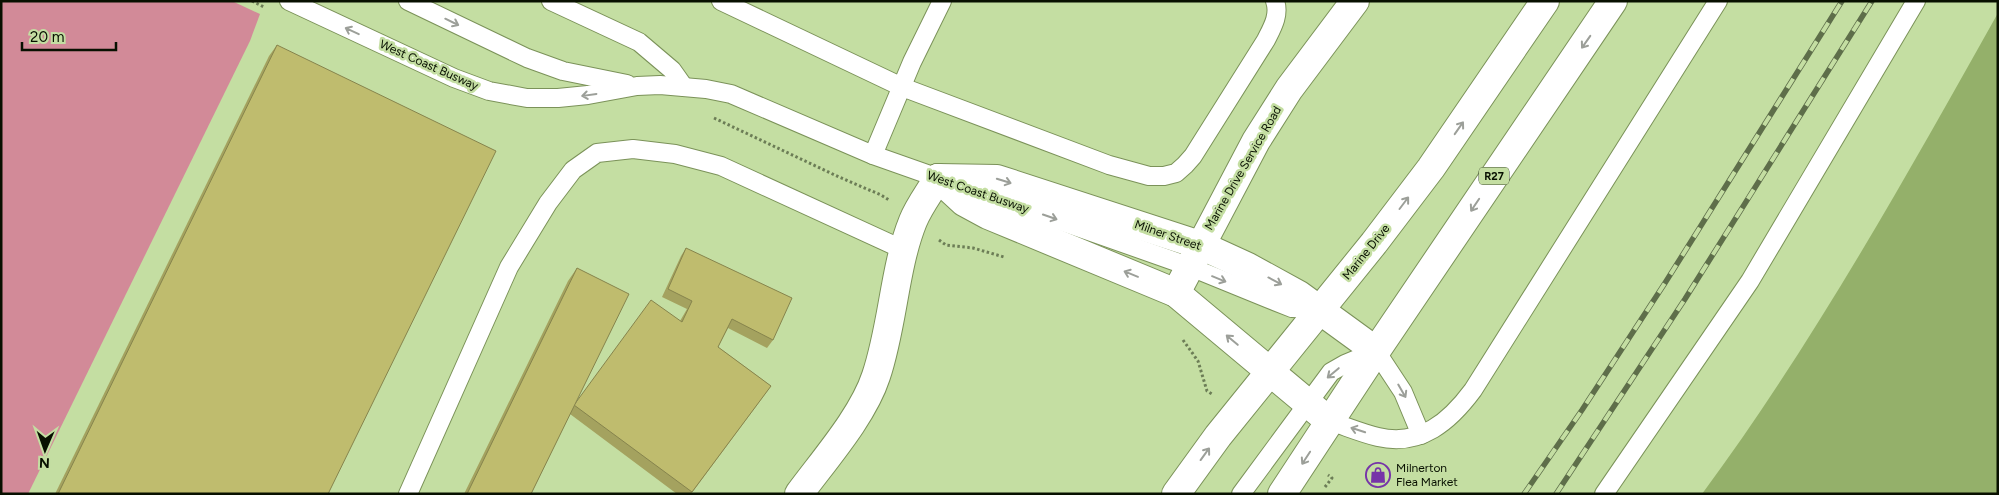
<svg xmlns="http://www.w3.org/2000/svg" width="1999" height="495" font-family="Figtree,sans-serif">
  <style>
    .green { fill: #d28a98 }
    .water { fill: #94b06a }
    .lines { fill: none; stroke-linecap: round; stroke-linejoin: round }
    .service-casing { stroke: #7b9259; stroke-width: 20 }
    .minor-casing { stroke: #7b9259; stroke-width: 30 }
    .primary-casing { stroke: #7b9259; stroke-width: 30 }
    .path { stroke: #6c7d56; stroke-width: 3; stroke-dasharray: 2.5 2.5; stroke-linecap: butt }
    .service { stroke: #fff; stroke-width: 18 }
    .minor { stroke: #fff; stroke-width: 28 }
    .primary { stroke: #fff; stroke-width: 28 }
    .rail-casing { stroke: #5e6e4a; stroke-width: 5.5 }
    .rail { stroke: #c4dea2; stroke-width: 4; stroke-dasharray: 11; stroke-linecap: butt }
    .wall { fill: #a4a25f }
    .building { fill: #bfbc6e; stroke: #86844d }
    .oneway { stroke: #9c9f99 }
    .labels { text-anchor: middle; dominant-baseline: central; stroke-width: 5; stroke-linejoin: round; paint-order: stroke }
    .shield { fill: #c4dea2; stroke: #404e31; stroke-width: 1 }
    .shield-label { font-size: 11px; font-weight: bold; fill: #081000 }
    .street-label { font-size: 12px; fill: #081000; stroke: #c4dea2 }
    .poi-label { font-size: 12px; fill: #081000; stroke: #c4dea2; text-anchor: start }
  </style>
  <rect width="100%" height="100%" fill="#c4dea2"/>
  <path class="green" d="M1,1H232L260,14L250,41L28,494H1Z"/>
  <path class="water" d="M1998,13V494H1702C1814,342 1906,177 1998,13Z"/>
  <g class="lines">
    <defs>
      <g id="service">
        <path d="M289,1L454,78L489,91L527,98H558L588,95L637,86L660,85L706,89L731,94L873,155L1188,266L1269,299L1292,308L1317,309"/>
        <path d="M408,1L527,58L563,71L627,84"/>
        <path d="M551,1L639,42L672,70L684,87"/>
        <path d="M721,1L902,87L1109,165L1149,176H1164L1176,173L1185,165L1193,156L1266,40C1272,28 1280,15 1275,1"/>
        <path d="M873,155L912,62L942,1"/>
        <path d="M1329,421C1345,426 1361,433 1378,437C1421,447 1450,421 1473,390L1718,1"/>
        <path d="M408,494L509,267L548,203L573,170L597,153L633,149L675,154L721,166L904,250"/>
        <path d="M1241,494L1331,372L1345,364L1376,351L1403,392L1421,435"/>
        <path d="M1604,494L1750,281L1916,1"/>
      </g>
      <g id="minor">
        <path d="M938,178L997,179L1200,245L1248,267L1299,295L1376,351"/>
        <path d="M938,178L964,202L988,215L1176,293L1329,421"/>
        <path d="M1176,293L1256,141L1289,89L1355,1"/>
        <path d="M799,494C824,460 863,416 876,376C893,326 894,268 913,221C919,206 930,192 938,178"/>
      </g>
      <g id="primary">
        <path d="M1176,494L1218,436L1374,243L1431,168L1545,1"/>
        <path d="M1282,494L1376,351L1613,1"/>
      </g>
    </defs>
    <use href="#service" class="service-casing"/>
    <use href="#minor" class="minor-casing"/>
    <use href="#primary" class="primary-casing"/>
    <g class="path">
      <path d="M252,1L264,7"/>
      <path d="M714,118L839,177L881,195L889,200"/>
      <path d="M939,240L946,245L973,248L1004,257"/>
      <path d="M1183,340L1198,361L1207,391L1212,394"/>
      <path d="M1325,487L1332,478L1328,475"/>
    </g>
    <use href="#service" class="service"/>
    <use href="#minor" class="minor"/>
    <use href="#primary" class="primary"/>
    <defs>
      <g id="rail">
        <path d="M1524,494L1582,410L1665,283L1842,1"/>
        <path d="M1556,494L1685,299L1872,1"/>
      </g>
    </defs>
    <use href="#rail" class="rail-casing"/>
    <use href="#rail" class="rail"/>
  </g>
  <g class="wall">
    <path d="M277,45L328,494H55L269,56Z"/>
    <path d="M686,248L773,340L767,348L728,328L718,347L771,386L691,494H677L570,414L531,494H464L568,281L577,268L576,402L680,321L687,309L662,297L681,256Z"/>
  </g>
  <g class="building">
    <path d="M277,45L496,151L328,494H58Z"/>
    <path d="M686,248L792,298L773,340L732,319L718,347L771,386L692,492L574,405L651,300L682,322L692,301L668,289Z"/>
    <path d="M577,268L629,294L531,494H467Z"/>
  </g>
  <defs><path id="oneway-shaft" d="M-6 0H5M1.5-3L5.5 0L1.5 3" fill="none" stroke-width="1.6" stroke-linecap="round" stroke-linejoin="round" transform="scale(1.25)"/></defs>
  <g class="oneway">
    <use href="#oneway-shaft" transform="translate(452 22) rotate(26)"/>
    <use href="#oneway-shaft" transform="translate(352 31) rotate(-155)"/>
    <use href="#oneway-shaft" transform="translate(1586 42) rotate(125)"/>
    <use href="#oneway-shaft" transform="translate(589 95) rotate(172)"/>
    <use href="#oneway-shaft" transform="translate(1459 128) rotate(-55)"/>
    <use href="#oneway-shaft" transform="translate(1004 181) rotate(17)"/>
    <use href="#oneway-shaft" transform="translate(1404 203) rotate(-53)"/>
    <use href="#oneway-shaft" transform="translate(1475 205) rotate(124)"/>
    <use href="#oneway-shaft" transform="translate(1050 217) rotate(19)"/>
    <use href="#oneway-shaft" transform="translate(1131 274) rotate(-158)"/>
    <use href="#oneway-shaft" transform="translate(1219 279) rotate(22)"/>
    <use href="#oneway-shaft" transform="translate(1275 281) rotate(28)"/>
    <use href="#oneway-shaft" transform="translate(1232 340) rotate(-140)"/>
    <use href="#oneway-shaft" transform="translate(1333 373) rotate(140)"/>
    <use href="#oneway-shaft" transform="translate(1402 391) rotate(60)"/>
    <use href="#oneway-shaft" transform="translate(1358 430) rotate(-162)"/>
    <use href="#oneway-shaft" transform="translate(1205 454) rotate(-54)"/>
    <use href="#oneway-shaft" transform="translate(1306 458) rotate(123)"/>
  </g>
  <defs>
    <symbol id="shop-ring" viewBox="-11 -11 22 22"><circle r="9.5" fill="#c4dea2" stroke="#7634a8" stroke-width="1.5"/><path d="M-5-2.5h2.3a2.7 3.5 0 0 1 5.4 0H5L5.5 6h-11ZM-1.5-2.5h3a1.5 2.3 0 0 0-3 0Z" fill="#7634a8"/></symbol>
  </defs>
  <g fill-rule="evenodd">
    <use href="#shop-ring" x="1364" y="461" width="28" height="28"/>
  </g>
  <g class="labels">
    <rect class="shield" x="1479" y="167.5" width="30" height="17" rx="4"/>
    <g class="shield-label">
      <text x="1494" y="176">R27</text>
    </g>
    <g class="street-label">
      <text transform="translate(429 65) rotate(24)">West Coast Busway</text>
      <text transform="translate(1243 168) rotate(-60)">Marine Drive Service Road</text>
      <text transform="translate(978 192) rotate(19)">West Coast Busway</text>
      <text transform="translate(1168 235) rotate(19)">Milner Street</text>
      <text transform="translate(1366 252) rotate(-51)">Marine Drive</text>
    </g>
    <g class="poi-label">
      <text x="1396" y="468">Milnerton<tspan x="1396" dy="14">Flea Market</tspan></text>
    </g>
  </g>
  <rect width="1999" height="495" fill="none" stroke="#081000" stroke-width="5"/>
  <g transform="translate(45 450) rotate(182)" stroke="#c4dea2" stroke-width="4" paint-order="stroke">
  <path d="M0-4L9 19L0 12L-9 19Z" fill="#081000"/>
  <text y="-8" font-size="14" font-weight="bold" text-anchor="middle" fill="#081000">N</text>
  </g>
  <path d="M22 42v8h94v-8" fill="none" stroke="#081000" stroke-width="2.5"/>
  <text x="30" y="42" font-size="15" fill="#081000" stroke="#c4dea2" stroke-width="4" paint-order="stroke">20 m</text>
</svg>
